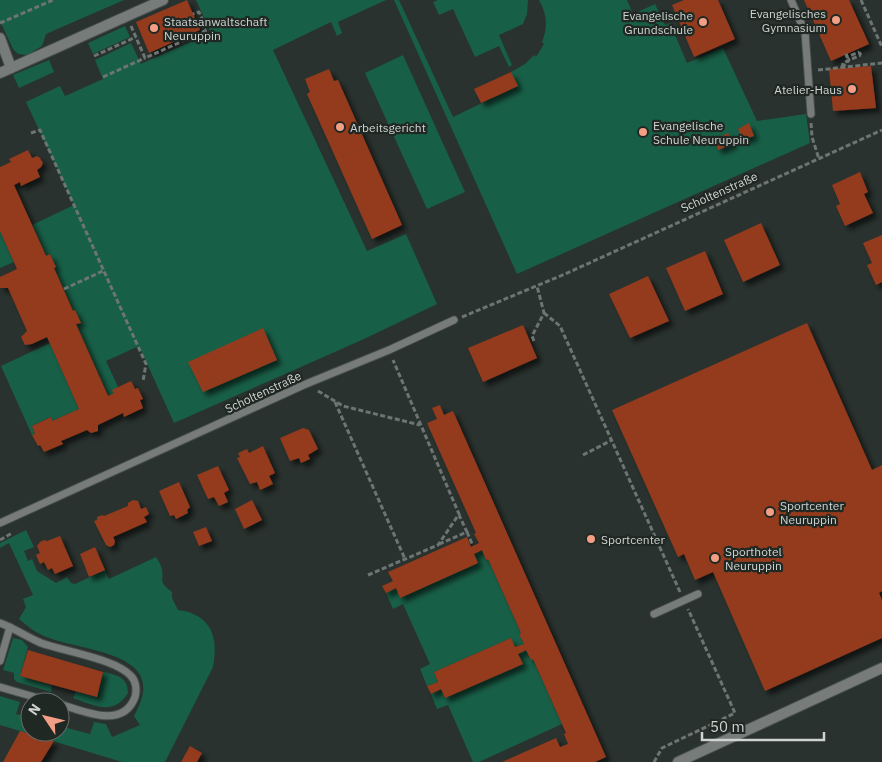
<svg xmlns="http://www.w3.org/2000/svg" width="882" height="762" font-family="'IBM Plex Sans',sans-serif">
  <style>
    .green { fill: #185f47 }
    .building { fill: #933a1d; filter: url(#shadow) }
    .lines { fill: none; stroke-linecap: round; stroke-linejoin: round }
    .service-casing { stroke: #474f4c; stroke-width: 9 }
    .minor-casing { stroke: #474f4c; stroke-width: 12 }
    .path { stroke: #6d7572; stroke-width: 3; stroke-dasharray: 5 2.5; stroke-linecap: butt }
    .service { stroke: #777b79; stroke-width: 7 }
    .minor { stroke: #777b79; stroke-width: 10 }
    .path-bridge { stroke: #6d7572; stroke-width: 3; stroke-dasharray: 5 2.5; stroke-linecap: butt }
    .poi-dot { fill: #f39f85; stroke: #202824; stroke-width: 2 }
    .labels { text-anchor: middle; dominant-baseline: central; stroke-width: 4.5; stroke-linejoin: round; paint-order: stroke }
    .poi-label { font-size: 12px; fill: #cfd4d2; stroke: #202824; text-anchor: start }
    .street-label { font-size: 12px; fill: #cfd4d2; stroke: #202824 }
  </style>
  <defs>
    <filter id="shadow"><feDropShadow dx="4.5" dy="4.5" stdDeviation="2.5" flood-color="#0009"/></filter>
  </defs>
  <rect width="100%" height="100%" fill="#29322e"/>
  <g class="green">
    <path d="M0,0H124L46,34L42,46L27,55L18,54L13,49L0,21Z"/>
    <path d="M196,0H386L338,22L342,33L337,36L331,22L273,50L367,251L406,234L437,304L364,339L174,423L139,346L106,361L118,387L113,390L114,393L108,396L76,324L80,322L75,310L73,311L54,268L56,267L50,254L46,256L32,225L74,205L26,102L60,86L65,96L103,79L95,60L131,43L141,64L211,33Z"/>
    <path d="M394,0H399L453,117L517,86L511,72L525,64L534,55L536,57L544,44L542,42C548,27 547,14 539,0H627L633,14L655,4L665,25L670,23L687,63L723,48L757,121L806,114L810,143L517,274Z"/>
    <path d="M438,0H528L527,14L523,24L499,35L512,65L509,67L499,46L475,57L453,9L439,15L433,2Z"/>
    <path d="M125,26L130,37L93,54L88,43Z"/>
    <path d="M403,55L465,192L427,209L365,73Z"/>
    <path d="M49,60L54,72L19,88L13,75Z"/>
    <path d="M0,231L14,262L0,268Z"/>
    <path d="M50,343L79,409L52,421L50,417L32,426L35,434L32,435L1,366Z"/>
    <path d="M26,530L34,547L24,551L28,561L32,559L37,571L56,583L67,577L71,583L75,584L105,570L109,579L156,557C158,560 161,565 162,569C164,583 158,581 172,592V598L178,610C211,614 219,637 213,667L165,762H122L0,725V696L20,702L16,714L30,717V732H60V726L90,734L94,722L106,724L112,737L140,725L134,716C171,654 90,652 52,639C39,635 29,628 19,619L26,607L23,599L33,595L9,543L0,548V543Z"/>
    <path d="M482,550L486,560L488,559L521,633L519,634L524,644L515,647L511,638L434,672L438,682L427,686L420,669L430,664L403,604L393,609L386,593L396,588L400,597Z"/>
    <path d="M13,638L22,640L28,647L20,676L52,685L51,692L17,682L14,679V673L3,670Z"/>
    <path d="M526,650L530,659H533L562,724L479,762H473L448,705L437,709L431,694L441,689L445,698L522,664L518,654Z"/>
    <path d="M103,672C117,675 128,677 128,693C113,717 94,705 73,698L76,691L97,697Z"/>
  </g>
  <g class="building">
    <path d="M187,0L200,30L149,53L136,22Z"/>
    <path d="M684,0H718L735,39L694,57L672,5Z"/>
    <path d="M804,0H849L869,44L831,61Z"/>
    <path d="M871,66L876,108L833,111L829,69Z"/>
    <path d="M329,69L334,81L338,80L402,225L372,239L307,94L310,92L305,79Z"/>
    <path d="M511,72L518,86L481,103L474,89Z"/>
    <path d="M749,123L754,136L743,140L738,129Z"/>
    <path d="M728,133L733,144L718,150L714,140Z"/>
    <path d="M28,150L32,158L37,156L40,158L43,163L41,167L37,170L40,177L21,186L20,182L14,185L46,256L50,254L56,267L54,268L73,311L75,310L81,323L76,324L108,396L114,393L112,390L131,381L135,389L138,388L143,399L140,400L143,408L124,417L123,413L98,425V431L91,433L87,430L61,441L63,444L44,452L40,445L38,446L32,435L35,434L32,426L51,417L52,421L79,409L47,337L32,344L25,345L21,337L27,331L8,288H0V277L17,269L0,231V167L11,162L9,159Z"/>
    <path d="M860,172L868,192L864,194L873,213L845,226L836,206L840,204L832,185Z"/>
    <path d="M761,223L780,265L743,282L724,240Z"/>
    <path d="M882,235V282L876,285L867,265L872,263L863,243Z"/>
    <path d="M705,251L723,294L685,311L666,268Z"/>
    <path d="M648,276L669,321L630,338L609,294Z"/>
    <path d="M807,323L872,470L882,465V591L879,593L882,600V638L765,691L713,572L695,580L684,554L678,557L612,410Z"/>
    <path d="M523,325L537,358L483,382L468,348Z"/>
    <path d="M263,328L277,360L203,392L188,362Z"/>
    <path d="M440,405L444,415L453,411L606,757L595,762H502L556,738L560,747L568,744L564,734L566,733L533,659L531,660L526,650L518,654L523,664L445,698L441,689L431,694L427,686L438,682L434,672L511,638L515,647L524,644L519,634L521,633L488,559L486,560L482,550L474,554L478,563L400,598L396,588L386,593L382,586L393,581L388,572L467,537L471,547L479,543L474,534L476,533L427,423L437,419L432,408Z"/>
    <path d="M303,428L309,430L318,449L308,455L310,459L301,463L299,458L290,461L280,438Z"/>
    <path d="M263,446L275,473L269,476L273,484L260,490L257,482L250,484L237,458L240,457L238,453L247,449L249,453Z"/>
    <path d="M218,466L229,490L224,493L228,502L219,506L214,497L208,499L197,475Z"/>
    <path d="M179,482L190,507L187,510L188,513L176,519L174,515L170,516L159,491Z"/>
    <path d="M133,500L138,501L141,509L146,507L149,514L144,517L147,522L113,537L115,541L114,545L110,547L106,545L94,521L97,520V517L102,515L104,516L128,506V503Z"/>
    <path d="M252,500L262,520L244,529L235,509Z"/>
    <path d="M206,527L212,541L199,546L193,532Z"/>
    <path d="M60,536L73,566L55,574L52,568L48,570L44,562L40,564L36,555L40,553L37,546L40,542L44,540L47,541Z"/>
    <path d="M95,547L105,570L89,577L80,554Z"/>
    <path d="M28,650L103,672L97,697L20,676Z"/>
    <path d="M20,731L54,741L41,762H3Z"/>
    <path d="M190,746L202,753L197,762H181Z"/>
  </g>
  <g class="lines">
    <defs>
      <g id="service">
        <path d="M791,0L805,32L811,114"/>
        <path d="M0,523L306,384L389,350L454,320"/>
        <path d="M654,614L698,594"/>
        <path d="M0,623C14,628 27,637 41,643C63,651 116,659 131,676C136,681 137,690 135,697C123,730 83,711 60,704"/>
        <path d="M0,661L10,627"/>
        <path d="M0,687L52,702"/>
      </g>
      <g id="minor">
        <path d="M0,38L11,68"/>
        <path d="M0,73L163,0"/>
        <path d="M678,762L882,668"/>
      </g>
    </defs>
    <use href="#service" class="service-casing"/>
    <use href="#minor" class="minor-casing"/>
    <g class="path">
      <path d="M861,0L882,47"/>
      <path d="M0,23L53,0"/>
      <path d="M131,26L145,58L207,30L199,12L193,14"/>
      <path d="M846,54L847,57L859,52"/>
      <path d="M94,56L136,37"/>
      <path d="M842,68L843,63L861,55"/>
      <path d="M818,70L882,63"/>
      <path d="M103,77L145,58"/>
      <path d="M811,123L812,137L819,159"/>
      <path d="M31,133L40,130L146,364L143,381"/>
      <path d="M64,289L105,270"/>
      <path d="M544,313L560,326L680,592"/>
      <path d="M462,317L565,274L882,130"/>
      <path d="M534,341L532,336L544,313L537,286"/>
      <path d="M318,391L343,406L420,425"/>
      <path d="M335,402L405,559"/>
      <path d="M583,455L612,440"/>
      <path d="M467,532L473,546"/>
      <path d="M0,540L12,533"/>
      <path d="M439,544L467,532L459,515"/>
      <path d="M368,575L438,545L459,514L393,360"/>
      <path d="M654,762L662,748L735,713L688,609"/>
    </g>
    <use href="#service" class="service"/>
    <use href="#minor" class="minor"/>
    <g class="path-bridge">
      <path d="M859,52L861,55"/>
      <path d="M842,68L849,60L846,54"/>
    </g>
  </g>
  <g class="poi-dot">
    <circle cx="836" cy="20" r="5"/>
    <circle cx="703" cy="22" r="5"/>
    <circle cx="154" cy="28" r="5"/>
    <circle cx="852" cy="89" r="5"/>
    <circle cx="340" cy="127" r="5"/>
    <circle cx="643" cy="132" r="5"/>
    <circle cx="770" cy="512" r="5"/>
    <circle cx="591" cy="539" r="5"/>
    <circle cx="715" cy="558" r="5"/>
  </g>
  <g class="labels">
    <g class="poi-label">
      <text x="826" y="13" text-anchor="end">Evangelisches<tspan x="826" dy="14">Gymnasium</tspan></text>
      <text x="693" y="15" text-anchor="end">Evangelische<tspan x="693" dy="14">Grundschule</tspan></text>
      <text x="164" y="21">Staatsanwaltschaft<tspan x="164" dy="14">Neuruppin</tspan></text>
      <text x="842" y="89" text-anchor="end">Atelier-Haus</text>
      <text x="653" y="125">Evangelische<tspan x="653" dy="14">Schule Neuruppin</tspan></text>
      <text x="350" y="127">Arbeitsgericht</text>
      <text x="780" y="505">Sportcenter<tspan x="780" dy="14">Neuruppin</tspan></text>
      <text x="601" y="539">Sportcenter</text>
      <text x="725" y="551">Sporthotel<tspan x="725" dy="14">Neuruppin</tspan></text>
    </g>
    <g class="street-label">
      <text transform="translate(719 192) rotate(-24)">Scholtenstraße</text>
      <text transform="translate(263 392) rotate(-25)">Scholtenstraße</text>
    </g>
  </g>
  <g transform="translate(45 717) rotate(305)"><circle r="24" fill="#202824" stroke="#666d6a"/>
  <path d="M0-4L9 19L0 12L-9 19Z" fill="#f39f85"/>
  <text y="-8" font-size="14" font-weight="bold" text-anchor="middle" fill="#cfd4d2">N</text>
  </g>
  <path d="M702 732v8h122v-8" fill="none" stroke="#cfd4d2" stroke-width="2.5"/>
  <text x="710" y="732" font-size="15" fill="#cfd4d2" stroke="#202824" stroke-width="4" paint-order="stroke">50 m</text>
</svg>
